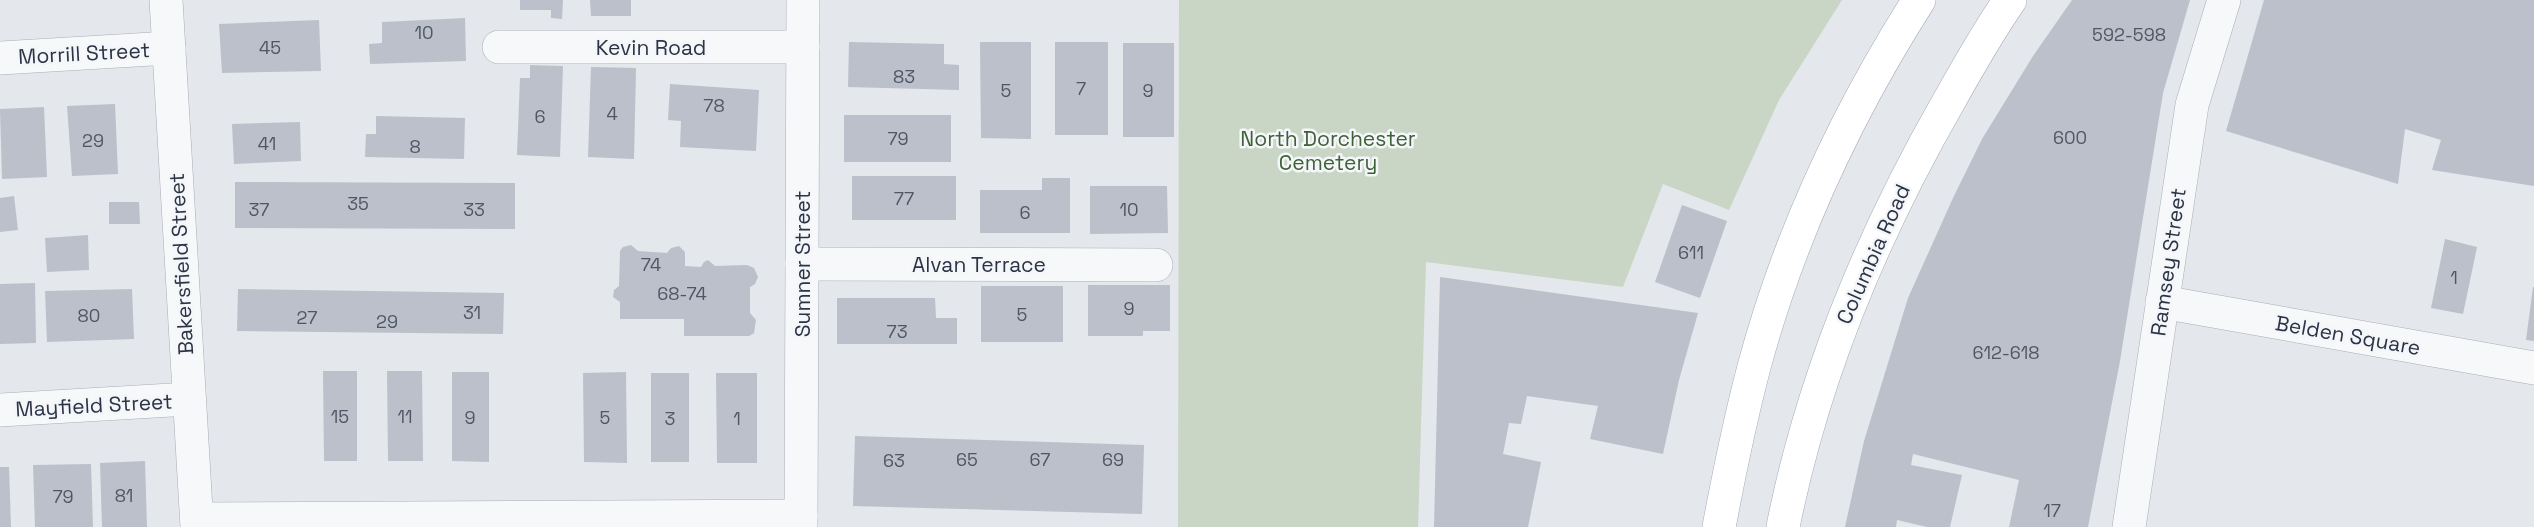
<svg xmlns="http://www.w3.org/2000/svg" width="2534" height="527" font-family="'Space Grotesk',sans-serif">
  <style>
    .green { fill: #c9d6c5 }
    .building { fill: #bbc0ca }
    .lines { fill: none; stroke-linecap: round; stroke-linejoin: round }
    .street-casing { stroke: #a9aeb7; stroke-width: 34 }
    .primary-casing { stroke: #a3abb8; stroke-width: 34 }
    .street { stroke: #f7f8fa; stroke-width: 33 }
    .primary { stroke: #fff; stroke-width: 33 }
    .labels { text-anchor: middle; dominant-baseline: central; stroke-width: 5; stroke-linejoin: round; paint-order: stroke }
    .number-label { font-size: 18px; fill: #4f5766 }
    .street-label { font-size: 21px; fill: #2b3445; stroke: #f4f6f9 }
    .park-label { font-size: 21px; fill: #3f6138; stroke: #f4f6f9 }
  </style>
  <rect width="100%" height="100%" fill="#e4e7ec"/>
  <path class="green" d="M1179,0H1842L1779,100L1729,210L1663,184L1623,287L1426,262L1418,527H1178Z"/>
  <g class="building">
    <path d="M520,0H563L562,19L551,18V10H520Z"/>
    <path d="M590,0H631V16H591Z"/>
    <path d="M2072,0H2190L2163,93L2120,361L2088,527H2009L2019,480L1913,454L1911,465L1962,475L1950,527H1927L1897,520L1896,527H1845L1864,441L1908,298L1953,198L1982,139L2033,56Z"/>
    <path d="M2264,0H2534V186L2432,170L2441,140L2405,129L2398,184L2226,131Z"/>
    <path d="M465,18L466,61L370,64L369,44L382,43V22Z"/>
    <path d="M319,20L321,71L222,73L219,24Z"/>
    <path d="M849,42L944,44V64L959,65V90L848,87Z"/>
    <path d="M980,42H1031V139L981,138Z"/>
    <rect x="1055" y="42" width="53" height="93"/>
    <rect x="1123" y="43" width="51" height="94"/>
    <path d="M530,65L563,66L560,157L517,155L520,78H530Z"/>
    <path d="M591,67L636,68L634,159L588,157Z"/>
    <path d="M670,84L759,90L756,151L680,147L681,121L668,120Z"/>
    <path d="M115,104L118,174L72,176L67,106Z"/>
    <path d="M44,107L47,177L2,179L0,109Z"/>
    <rect x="844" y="115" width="107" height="47"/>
    <path d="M376,116L465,118L464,159L365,157L366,134H376Z"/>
    <path d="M300,122L301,161L234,164L232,124Z"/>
    <rect x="852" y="176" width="104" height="44"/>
    <path d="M1042,178H1070V233H980V190H1042Z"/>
    <path d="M235,182L515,183V229L235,228Z"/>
    <path d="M1090,186H1167L1168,233L1090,234Z"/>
    <path d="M14,196L18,230L0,232V198Z"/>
    <path d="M109,202H139L140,224H109Z"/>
    <path d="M1682,205L1727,221L1700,298L1655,282Z"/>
    <path d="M88,235L89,270L47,272L45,238Z"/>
    <path d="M2445,239L2477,247L2463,314L2431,308Z"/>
    <path d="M631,245L638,251L667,253L671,248L679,246L685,252V266L701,267L704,262L708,260L715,266L747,265L754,268L758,277L755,284L750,287V313L756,320L754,333L749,336H684V319H620V302L613,297L614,290L619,286L620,251L623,247Z"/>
    <path d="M1440,277L1698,313L1679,380L1663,454L1590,439L1598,406L1527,396L1521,424L1509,423L1503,454L1541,462L1528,527H1434Z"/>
    <path d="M35,283L36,343L0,344V284Z"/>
    <path d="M1088,285H1170V331H1143V336H1088Z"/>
    <rect x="981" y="286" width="82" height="56"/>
    <path d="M2533,287H2534V341L2526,340Z"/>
    <path d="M132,289L134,339L47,342L45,291Z"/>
    <path d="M238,289L504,293L503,334L237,331Z"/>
    <path d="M837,298H935L936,318H957V344H837Z"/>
    <path d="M323,371H357V461H324Z"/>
    <path d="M387,371H422L423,461H388Z"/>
    <path d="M452,372H489V462L452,461Z"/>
    <path d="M626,372L627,463L584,462L583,373Z"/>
    <rect x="651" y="373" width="38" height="89"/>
    <path d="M716,373H757V463H717Z"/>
    <path d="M855,436L1144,445L1142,514L853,506Z"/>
    <path d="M145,461L147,527H102L100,463Z"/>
    <path d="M91,464L93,527H35L33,465Z"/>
    <path d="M0,467H9L11,527H0Z"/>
  </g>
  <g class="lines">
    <defs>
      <g id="street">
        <path d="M166,0L197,527"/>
        <path d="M499,47H803"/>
        <path d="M0,58L169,48"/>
        <path d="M802,264L1156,265"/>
        <path d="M2162,302L2534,368"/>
        <path d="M0,410L189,399"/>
        <path d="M197,519L801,516"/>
        <path d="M801,527L803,0"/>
        <path d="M2129,527L2192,105L2224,0"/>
      </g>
      <g id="primary">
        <path d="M1719,527C1729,474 1740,420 1754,367C1789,237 1847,113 1919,0"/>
        <path d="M1783,527C1813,376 1872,235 1949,101C1968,67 1988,32 2010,0"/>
      </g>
    </defs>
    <use href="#street" class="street-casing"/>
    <use href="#primary" class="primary-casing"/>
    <use href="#street" class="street"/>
    <use href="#primary" class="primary"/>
  </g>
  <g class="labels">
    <g class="number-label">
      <text x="424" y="32">10</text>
      <text x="2129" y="34">592-598</text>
      <text x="270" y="47">45</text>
      <text x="904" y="76">83</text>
      <text x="1081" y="88">7</text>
      <text x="1006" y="90">5</text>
      <text x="1148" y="90">9</text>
      <text x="714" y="105">78</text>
      <text x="612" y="113">4</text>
      <text x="540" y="116">6</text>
      <text x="2070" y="137">600</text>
      <text x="898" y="138">79</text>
      <text x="93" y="140">29</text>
      <text x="267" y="143">41</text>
      <text x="415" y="146">8</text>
      <text x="904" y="198">77</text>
      <text x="358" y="203">35</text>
      <text x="259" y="209">37</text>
      <text x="474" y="209">33</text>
      <text x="1129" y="209">10</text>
      <text x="1025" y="212">6</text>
      <text x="1691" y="252">611</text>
      <text x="651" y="264">74</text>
      <text x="2454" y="277">1</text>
      <text x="682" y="293">68-74</text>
      <text x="1129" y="308">9</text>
      <text x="472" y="312">31</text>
      <text x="1022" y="314">5</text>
      <text x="89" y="315">80</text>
      <text x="307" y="317">27</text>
      <text x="387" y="321">29</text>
      <text x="897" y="331">73</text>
      <text x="2006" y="352">612-618</text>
      <text x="340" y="416">15</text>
      <text x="405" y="416">11</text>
      <text x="470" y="417">9</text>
      <text x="605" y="417">5</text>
      <text x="670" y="418">3</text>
      <text x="737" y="418">1</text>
      <text x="967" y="459">65</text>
      <text x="1040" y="459">67</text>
      <text x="1113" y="459">69</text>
      <text x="894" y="460">63</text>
      <text x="124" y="495">81</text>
      <text x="63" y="496">79</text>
      <text x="2052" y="510">17</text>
    </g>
    <g class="street-label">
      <text x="651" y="47">Kevin Road</text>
      <text transform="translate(84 53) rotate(-3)">Morrill Street</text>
      <text transform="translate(1873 254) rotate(-66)">Columbia Road</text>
      <text transform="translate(2168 262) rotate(-82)">Ramsey Street</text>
      <text transform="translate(181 264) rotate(-93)">Bakersfield Street</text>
      <text transform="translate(802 264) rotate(-90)">Sumner Street</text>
      <text x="979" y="264">Alvan Terrace</text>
      <text transform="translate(2348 335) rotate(10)">Belden Square</text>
      <text transform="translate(94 405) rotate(-3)">Mayfield Street</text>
    </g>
    <g class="park-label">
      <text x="1328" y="138">North Dorchester<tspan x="1328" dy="24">Cemetery</tspan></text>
    </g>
  </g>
</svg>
